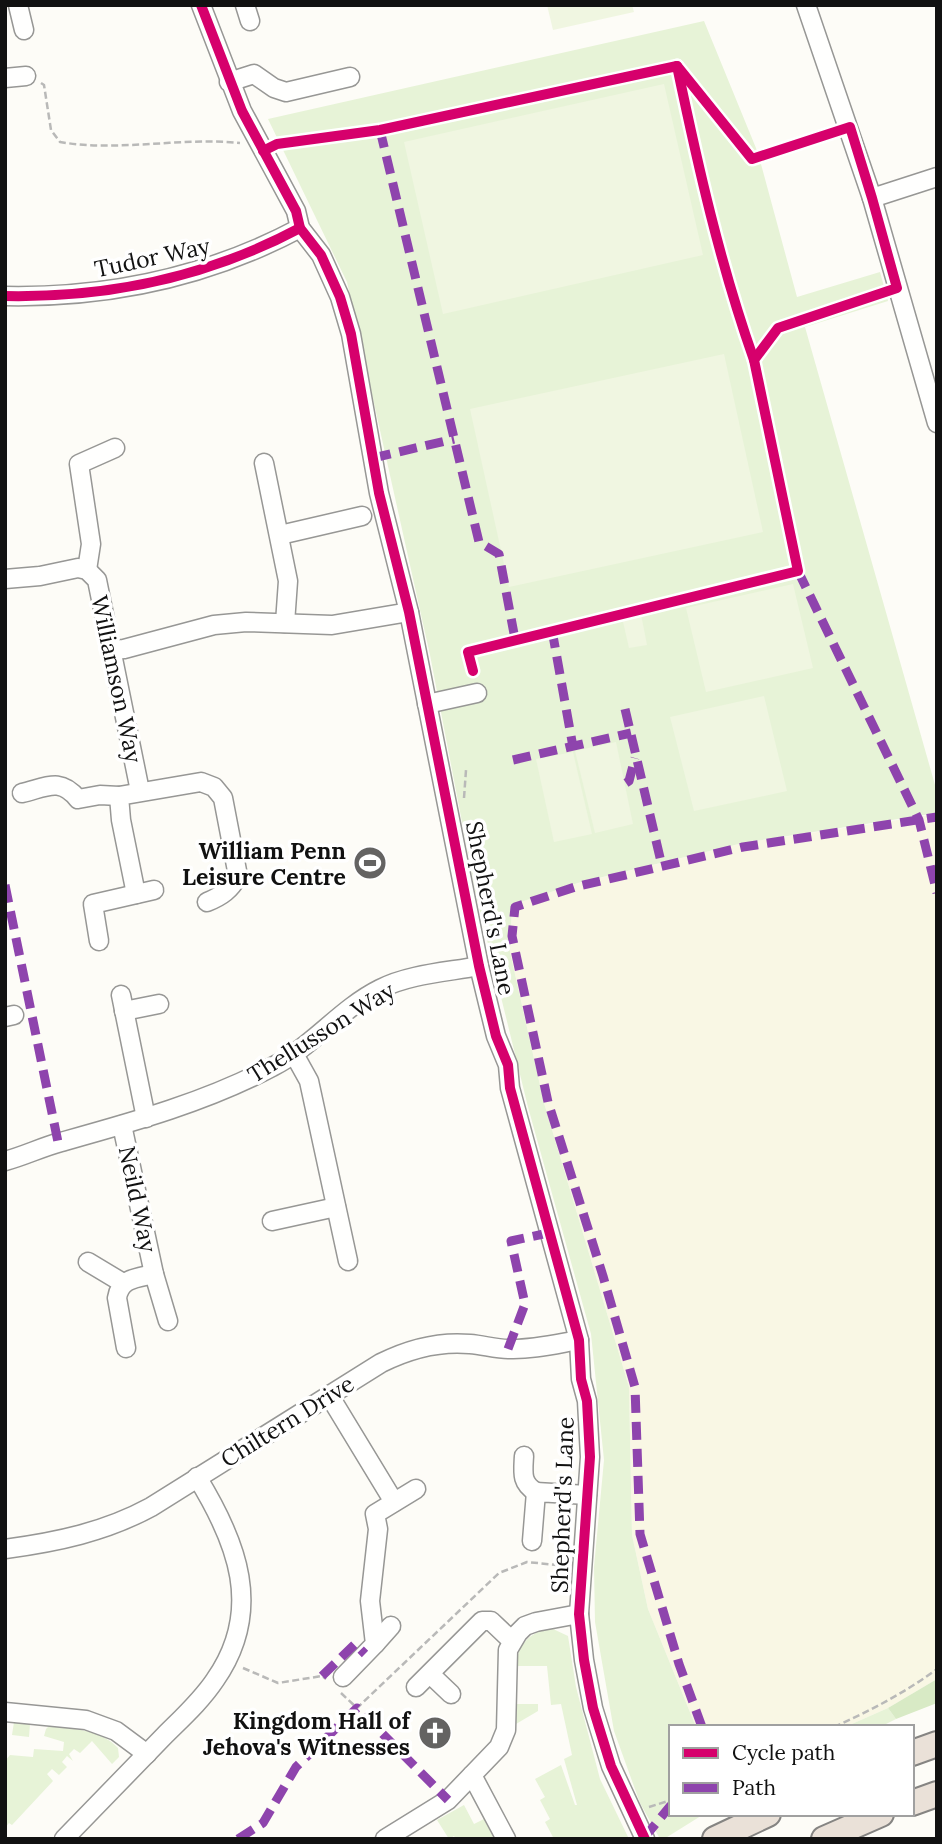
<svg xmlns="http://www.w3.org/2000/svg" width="942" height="1844" font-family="Lora,serif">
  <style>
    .farmland { fill: #f9f7e4 }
    .green { fill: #e7f3d7 }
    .forest { fill: #d8eac5 }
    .pitch { fill: #f0f6e1 }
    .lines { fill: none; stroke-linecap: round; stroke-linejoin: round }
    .minor-casing { stroke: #979795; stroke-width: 21 }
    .highway-casing { stroke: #858482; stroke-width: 28 }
    .path { stroke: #b9b9b8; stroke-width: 2.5; stroke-dasharray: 7 3.5; stroke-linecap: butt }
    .minor { stroke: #fffffe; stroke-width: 18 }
    .highway { stroke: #eae1d8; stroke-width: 24 }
    .quiet { stroke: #8e44ad; stroke-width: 9; stroke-dasharray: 18 9; stroke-linecap: butt }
    .cycleway-casing { stroke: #fff; stroke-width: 15 }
    .cycleway { stroke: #d6006c; stroke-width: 10 }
    .labels { text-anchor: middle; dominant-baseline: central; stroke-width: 7; stroke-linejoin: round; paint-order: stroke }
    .street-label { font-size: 23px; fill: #111; stroke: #fff }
    .poi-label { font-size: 23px; font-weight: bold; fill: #111; stroke: #fff; text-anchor: end }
  </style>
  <rect width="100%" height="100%" fill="#fdfcf7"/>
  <path class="farmland" d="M937,814V1679L888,1708L845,1727H696L648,1609L632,1535L629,1387L544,1103L510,952L512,905L575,884L743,843Z"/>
  <g class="green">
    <path d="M704,21L758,153L797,297L880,272L888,301L805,327L937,792V813L743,843L578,883L512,905L510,952L544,1103L629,1387L632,1535L648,1609L696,1727H671V1814H704L664,1839H660L640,1803L614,1731L595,1622L594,1567L604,1460L591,1334L528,1107L476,895L430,655L347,282L268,119Z"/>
    <path d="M551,1628L568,1636L576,1687L600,1779L629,1839H554L545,1822L550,1819L540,1800L545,1797L535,1779L561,1765L575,1805H577L564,1759L572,1755L561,1704L551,1705L547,1666H516C518,1644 530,1632 551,1628Z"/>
    <path d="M516,1704H538V1711L516,1724Z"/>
    <path d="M888,1708L896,1719L880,1727H845Z"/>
    <path d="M14,1722L30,1724L29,1737L12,1735Z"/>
    <path d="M49,1726C72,1729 101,1729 118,1748L119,1757L112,1764L92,1741L80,1753L74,1749L69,1754L73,1761L67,1756L62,1762L67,1767L59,1775L52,1769L47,1774L53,1781L12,1825L9,1823L5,1828V1761L10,1755L33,1757L34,1749L63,1751L64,1742L44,1736L46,1729Z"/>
    <path d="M464,1805L474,1824L484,1819L494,1839H456L454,1836L449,1839L437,1820Z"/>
  </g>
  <path class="forest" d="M937,1679V1703L896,1719L888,1708Z"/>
  <g class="pitch">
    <path d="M547,5H632L634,12L553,30Z"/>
    <path d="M664,84L703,255L443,314L404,142Z"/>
    <path d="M724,354L763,532L509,587L470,409Z"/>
    <path d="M793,584L813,668L706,692L686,608Z"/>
    <path d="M640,609L647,645L629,648L621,613Z"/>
    <path d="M764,696L787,791L694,811L670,717Z"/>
    <path d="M616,742L633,824L595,833L575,751Z"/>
    <path d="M573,752L592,834L554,842L536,759Z"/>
  </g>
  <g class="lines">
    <defs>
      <g id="minor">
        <path d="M18,5L24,30"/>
        <path d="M201,5L242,111L296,211L300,228L321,255L340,297L351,334L379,493L409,612L479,966L496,1036L508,1065L510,1088L579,1340L581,1379L587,1401L590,1457L579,1614L584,1660L593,1708L611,1766L645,1839"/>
        <path d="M245,5L250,21"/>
        <path d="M806,5L872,198L937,423"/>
        <path d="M5,78L26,76"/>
        <path d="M229,82L254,74L274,88L286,92L350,77"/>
        <path d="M872,198L937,177"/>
        <path d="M5,296C110,298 208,277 300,228"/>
        <path d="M264,463L288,581L285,623"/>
        <path d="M280,535L362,516"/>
        <path d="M87,570L91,544L79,464L115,448"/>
        <path d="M5,579L40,576L78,568L87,570L97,580L140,791"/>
        <path d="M112,650L124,649L214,625L246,622L332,625L409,612"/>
        <path d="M427,704L477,693"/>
        <path d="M22,793C47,787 60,777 78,799L100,795L119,796"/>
        <path d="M136,894L121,820L119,796L201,782L214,787L223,798L238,876C230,890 222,896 207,902"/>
        <path d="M99,941L93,904L154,890"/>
        <path d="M121,995L146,1118"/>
        <path d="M124,1011L159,1004"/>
        <path d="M5,1017L14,1015"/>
        <path d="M294,1054L309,1081L348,1261"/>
        <path d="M122,1125L154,1274L168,1321"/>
        <path d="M5,1161C24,1156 42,1147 61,1142C133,1122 206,1102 272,1067C312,1047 340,1009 380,989C409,974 448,972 479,966"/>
        <path d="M272,1221L336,1207"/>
        <path d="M88,1262L123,1283"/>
        <path d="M126,1348L117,1298C120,1278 137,1278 154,1274"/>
        <path d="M329,1395L394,1502"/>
        <path d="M524,1456C523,1473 521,1483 536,1492"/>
        <path d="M532,1541L536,1492L587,1495"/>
        <path d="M5,1549C57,1542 105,1532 151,1507L381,1363C409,1349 438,1341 470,1344C483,1345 496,1349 508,1349C532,1350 556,1344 579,1340"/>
        <path d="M375,1644L391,1626"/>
        <path d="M430,1674L451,1694"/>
        <path d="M343,1677L375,1644L370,1601L378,1529L375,1514L416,1489"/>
        <path d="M416,1687L482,1621H491L512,1641"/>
        <path d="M5,1712L86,1720L116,1731L147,1754"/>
        <path d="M472,1775L506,1839"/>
        <path d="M64,1839C98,1804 131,1770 165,1735C182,1718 201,1701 215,1680C264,1610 237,1542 197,1477"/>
        <path d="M385,1839L448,1800L499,1747L506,1730L508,1650L518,1633L525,1626L536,1622L579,1614"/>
      </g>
      <g id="highway">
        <path d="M912,1753L937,1744"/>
        <path d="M912,1803L937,1794"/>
        <path d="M715,1839L768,1814"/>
        <path d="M824,1839L881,1814"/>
      </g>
    </defs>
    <use href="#minor" class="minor-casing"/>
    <use href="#highway" class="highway-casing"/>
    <g class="path">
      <path d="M41,83L44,85L51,130L60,142C119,152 180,137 240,143"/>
      <path d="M464,798L466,770"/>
      <path d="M243,1668L278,1683L322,1676L326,1679"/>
      <path d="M341,1693L357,1708L499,1573L527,1562L567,1566"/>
      <path d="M834,1727C870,1711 906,1692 937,1669"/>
      <path d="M649,1807L671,1800"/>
    </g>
    <use href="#minor" class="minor"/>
    <use href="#highway" class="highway"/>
    <g class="quiet">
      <path d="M380,130L479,542L499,554L515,639"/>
      <path d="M373,458L454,439"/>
      <path d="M798,571L919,820L937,893"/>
      <path d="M552,630L573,747"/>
      <path d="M625,709L662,866"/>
      <path d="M513,760L631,733"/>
      <path d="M626,783L629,781L635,758"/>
      <path d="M5,885L58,1142"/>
      <path d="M508,1349L525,1304L511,1241L548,1233"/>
      <path d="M322,1676L355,1644L365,1654"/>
      <path d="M702,1727L679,1664L640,1534L635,1387L603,1276L548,1102L512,936L515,907L575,887L743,847L937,817"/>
      <path d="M644,1838L671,1805"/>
      <path d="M238,1839L263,1823L296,1767L357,1708L448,1800"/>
    </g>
    <defs>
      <g id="cycleway">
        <path d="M201,5L242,111L296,211L300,228L321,255L340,297L351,334L379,493L409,612L479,966L496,1036L508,1065L510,1088L579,1340L581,1379L587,1401L590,1457L579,1614L584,1660L593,1708L611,1766L645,1839"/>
        <path d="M263,151L277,144L380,130L677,66C698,166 720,264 754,360"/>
        <path d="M5,296C110,298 208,277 300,228"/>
        <path d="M473,671L468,652L798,571L754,360L778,328L897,288L872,198L850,127L752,159L677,66"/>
      </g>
    </defs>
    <use href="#cycleway" class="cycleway-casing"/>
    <use href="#cycleway" class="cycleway"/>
  </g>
  <defs>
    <symbol id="stadium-disc" viewBox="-11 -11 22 22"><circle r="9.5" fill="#646362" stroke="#fff"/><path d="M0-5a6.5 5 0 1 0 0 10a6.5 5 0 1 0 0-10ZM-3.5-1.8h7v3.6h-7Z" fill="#fff"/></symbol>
    <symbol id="church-disc" viewBox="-11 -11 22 22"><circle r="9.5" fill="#646362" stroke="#fff"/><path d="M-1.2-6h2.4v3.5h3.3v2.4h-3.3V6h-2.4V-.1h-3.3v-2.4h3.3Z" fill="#fff"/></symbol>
  </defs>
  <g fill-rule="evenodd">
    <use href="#stadium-disc" x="351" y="844" width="38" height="38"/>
    <use href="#church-disc" x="416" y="1714" width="38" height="38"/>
  </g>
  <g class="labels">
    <g class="street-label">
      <text transform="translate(152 257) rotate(-12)">Tudor Way</text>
      <text transform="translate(117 679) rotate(78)">Williamson Way</text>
      <text transform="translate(491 908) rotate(79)">Shepherd's Lane</text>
      <text transform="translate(321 1032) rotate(-32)">Thellusson Way</text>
      <text transform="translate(138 1199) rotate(78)">Neild Way</text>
      <text transform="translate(287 1421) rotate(-32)">Chiltern Drive</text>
      <text transform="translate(562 1505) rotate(-88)">Shepherd's Lane</text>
    </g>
    <g class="poi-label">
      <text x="346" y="850">William Penn<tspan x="346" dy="26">Leisure Centre</tspan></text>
      <text x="410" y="1720">Kingdom Hall of<tspan x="410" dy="26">Jehova's Witnesses</tspan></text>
    </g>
  </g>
  <rect width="942" height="1844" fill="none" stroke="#111111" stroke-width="14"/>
  <rect x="669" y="1725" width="245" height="91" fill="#ffffff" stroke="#a0a0a0" stroke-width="2"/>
  <rect x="683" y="1748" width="35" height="10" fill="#d6006c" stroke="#a0a0a0" stroke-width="2"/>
  <text x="732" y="1760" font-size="21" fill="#111111">Cycle path</text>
  <rect x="683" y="1783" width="35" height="10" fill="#8e44ad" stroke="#a0a0a0" stroke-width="2"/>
  <text x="732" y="1795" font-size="21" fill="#111111">Path</text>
</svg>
